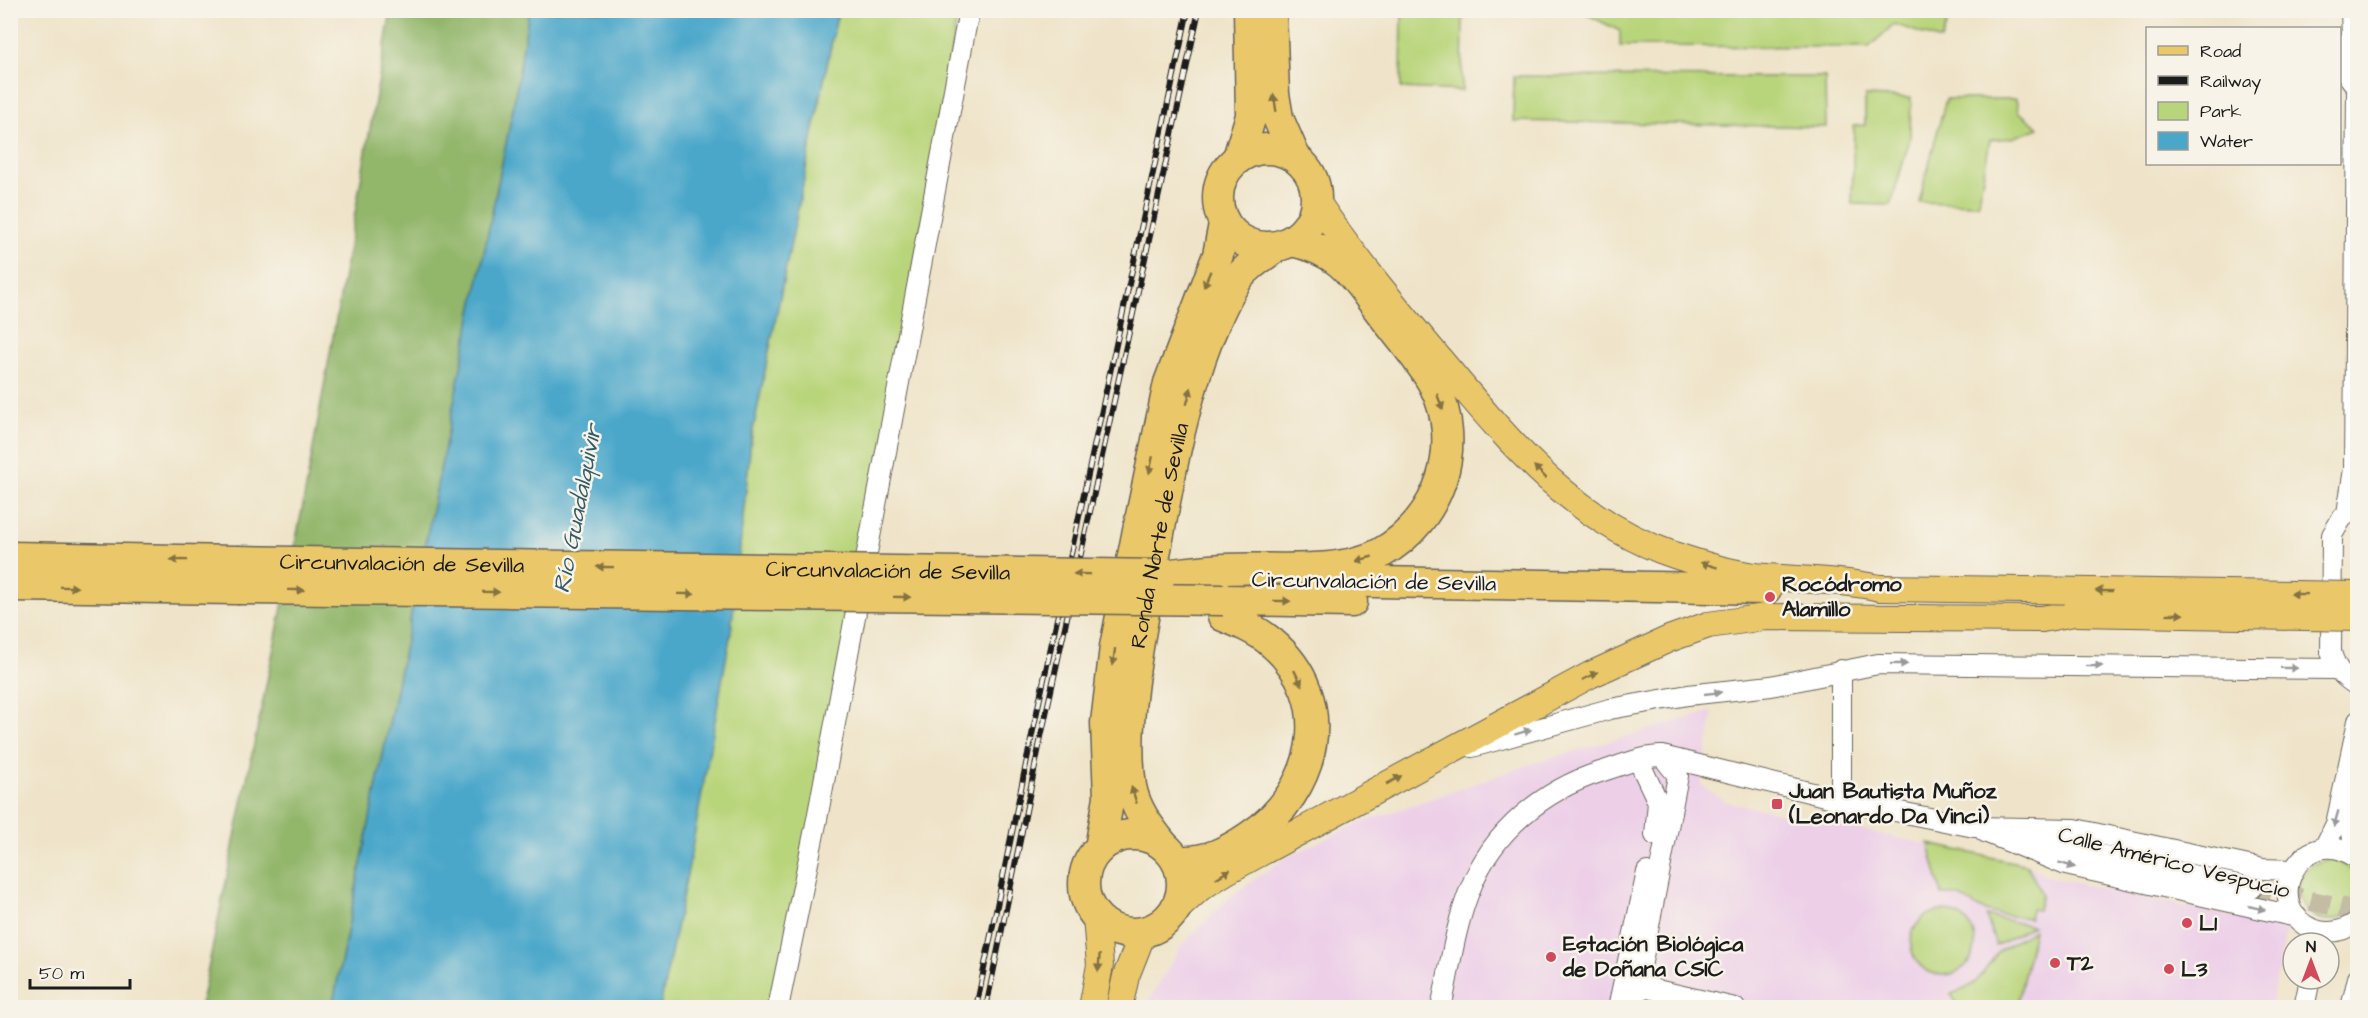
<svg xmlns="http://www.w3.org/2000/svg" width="2368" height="1018" font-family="'Architects Daughter',sans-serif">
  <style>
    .built { fill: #edd0e8 }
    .green { fill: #b9d57b; stroke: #6a784c; stroke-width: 1.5 }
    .forest { fill: #92b66b; stroke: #576944; stroke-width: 1.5 }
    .water { fill: #4ba7ca; stroke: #346273; stroke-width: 1.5 }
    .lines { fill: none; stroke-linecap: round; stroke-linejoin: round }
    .minor-tunnel { stroke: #c5bca6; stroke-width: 20; stroke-dasharray: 20 10; stroke-linecap: butt }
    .minor-casing { stroke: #666259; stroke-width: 22 }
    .major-casing { stroke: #666259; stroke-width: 28 }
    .highway-casing { stroke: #666259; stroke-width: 33 }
    .minor { stroke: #fff; stroke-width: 20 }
    .major { stroke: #eac769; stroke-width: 26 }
    .highway { stroke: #eac769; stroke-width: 30 }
    .rail-casing { stroke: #1c1c1c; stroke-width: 6 }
    .rail { stroke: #f7f3e8; stroke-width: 4; stroke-dasharray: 11; stroke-linecap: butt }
    .major-bridge-casing { stroke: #666259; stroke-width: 28; stroke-linecap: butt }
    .highway-bridge-casing { stroke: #666259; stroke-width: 33; stroke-linecap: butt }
    .major-bridge { stroke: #eac769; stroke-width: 26 }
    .highway-bridge { stroke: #eac769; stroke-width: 30 }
    .oneway { fill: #837242 }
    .oneway2 { fill: #999 }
    .poi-dot { fill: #d1495b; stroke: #f7f3e8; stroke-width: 2 }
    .labels { text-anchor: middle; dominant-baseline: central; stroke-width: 5; stroke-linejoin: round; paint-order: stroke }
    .street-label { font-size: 22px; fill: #1c1c1c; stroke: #f7f3e8 }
    .poi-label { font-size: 22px; font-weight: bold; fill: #1c1c1c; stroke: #f7f3e8; text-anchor: start }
    .water-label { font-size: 24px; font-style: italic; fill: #315b6a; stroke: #f7f3e8 }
  </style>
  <rect width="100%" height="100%" fill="#f7f3e8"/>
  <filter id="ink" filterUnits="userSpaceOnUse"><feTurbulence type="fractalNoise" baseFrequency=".0167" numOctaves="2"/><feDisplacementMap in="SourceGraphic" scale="12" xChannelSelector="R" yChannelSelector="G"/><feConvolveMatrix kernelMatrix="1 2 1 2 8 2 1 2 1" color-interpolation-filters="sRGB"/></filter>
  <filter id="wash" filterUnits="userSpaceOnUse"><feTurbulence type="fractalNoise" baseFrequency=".008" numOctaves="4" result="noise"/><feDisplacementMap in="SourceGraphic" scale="24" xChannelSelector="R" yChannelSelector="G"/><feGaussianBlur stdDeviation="1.35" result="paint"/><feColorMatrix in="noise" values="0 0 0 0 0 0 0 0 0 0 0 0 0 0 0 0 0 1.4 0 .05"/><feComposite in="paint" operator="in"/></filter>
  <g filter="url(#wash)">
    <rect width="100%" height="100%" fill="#efe4c9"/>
    <path class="built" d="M1713,711L1701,785L1727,802L2027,865L2052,878L2287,928L2270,1007L1144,1008L1182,945L1230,897L1285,858L1352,826L1531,764Z"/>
    <g class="green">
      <path d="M838,11H958L853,628L778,1007L656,1008L731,632L751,440Z"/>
      <path d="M1402,11H1463L1462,91L1401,88Z"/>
      <path d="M1946,11L1942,18L1948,21L1941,40L1894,24L1869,47L1620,46V31L1580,11Z"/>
      <path d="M1514,76L1825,77L1826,127L1513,121Z"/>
      <path d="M1865,96L1911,98L1910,138L1891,205L1852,204L1854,126L1865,125Z"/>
      <path d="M1946,99H2016L2018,111L2039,128L2012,138L1990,140L1978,204L1919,202Z"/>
      <path d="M1929,844L2027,865L2042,894L2038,910L2031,909L2029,918C2015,916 1994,916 1981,909C1966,901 1960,893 1942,895Z"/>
      <circle cx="2329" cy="890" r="30"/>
      <circle cx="1943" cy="943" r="32"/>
      <path d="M1986,916L2033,926L1996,946Z"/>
      <path d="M2034,930L2017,1007H1959L1951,994C1979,986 1979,977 1995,956C2004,945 2022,938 2034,930Z"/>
    </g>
    <path class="forest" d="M391,11H529L513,109L332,1007L200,1008L302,510Z"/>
    <path class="water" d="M529,11H838L751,440L731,632L689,865L660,1007L332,1008L513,109Z"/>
  </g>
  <g filter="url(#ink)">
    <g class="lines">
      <path class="minor-tunnel" d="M2252,888L2358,911"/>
      <defs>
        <g id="minor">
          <path d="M2351,10L2352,36"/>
          <path d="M2358,32C2338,46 2340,72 2358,87"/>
          <path d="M2357,507L2342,518L2332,535L2331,652C2336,669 2342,677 2358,686"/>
          <path d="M2347,513L2354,469L2357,87"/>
          <path d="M1472,747L1610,709L1688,695L1771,686L1878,664L2336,669"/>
          <path d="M1644,759L1642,768L1658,802L1655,835"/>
          <path d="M1841,800V670"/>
          <path d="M1985,832L2066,865L2297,917"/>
          <path d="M2027,839L2252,888"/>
          <path d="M2324,848L2336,824L2358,721"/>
          <path d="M2356,857L2351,827L2358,795"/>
          <path d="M2358,859C2300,815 2255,914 2319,931C2333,934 2346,930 2358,921"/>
          <path d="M1626,983L1735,1008"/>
          <path d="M778,1008L817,819L969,10"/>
          <path d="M1441,1008C1450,968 1455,925 1471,887C1493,831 1544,790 1600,772C1620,766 1641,756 1662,756L1841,800L1974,827L2075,829L2263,869L2292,870"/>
          <path d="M1618,1008L1647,872"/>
          <path d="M1633,1008L1678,776L1662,756"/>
          <path d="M2304,1008L2310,979"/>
          <path d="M2351,1008L2358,978"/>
        </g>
        <g id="major">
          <path d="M1317,202C1353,256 1395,306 1437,356C1505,437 1570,520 1674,555C1704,565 1736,575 1767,577C1806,580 1842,580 1880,588"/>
          <path d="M1177,909L1200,888L1227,871L1590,675L1669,639L1708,625L1766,617L2042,619L2074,613"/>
          <path d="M1092,1008L1100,965L1096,917"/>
          <path d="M1119,1008L1126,976L1143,933"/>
        </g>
        <g id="highway">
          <path d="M1271,10L1274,94L1278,118L1295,157"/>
          <circle cx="1267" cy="198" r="49"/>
          <path d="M1238,158L1251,116L1249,10"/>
          <path d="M10,557L237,561"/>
          <path d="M1161,575C1182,573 1203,570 1224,569C1271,566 1339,576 1381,553C1440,520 1465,446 1434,385C1421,361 1402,340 1386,319C1354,279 1345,252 1292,241"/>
          <path d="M1319,581L1766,589"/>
          <path d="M10,586L237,589"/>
          <path d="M1223,600L1352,602"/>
          <circle cx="1133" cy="884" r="49"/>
          <path id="s1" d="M1163,845C1149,827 1135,809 1131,786C1121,722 1141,629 1153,565C1168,487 1180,410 1209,336C1217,318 1224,299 1235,283C1244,268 1262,257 1276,247"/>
          <path d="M1100,848L1109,797L1106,723L1115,647L1138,530L1169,383L1218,255L1224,224"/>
          <path d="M1177,861C1205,863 1227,852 1249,837C1317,792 1339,699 1271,642C1257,630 1240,623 1223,616"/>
        </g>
      </defs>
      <use href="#minor" class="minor-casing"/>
      <use href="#major" class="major-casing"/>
      <use href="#highway" class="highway-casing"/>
      <use href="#minor" class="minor"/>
      <use href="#major" class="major"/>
      <use href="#highway" class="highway"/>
      <defs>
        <g id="rail">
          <path d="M976,1008L1032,735L1188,10"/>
          <path d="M986,1008L1041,737L1199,10"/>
        </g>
      </defs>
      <use href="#rail" class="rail-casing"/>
      <use href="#rail" class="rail"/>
      <defs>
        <g id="major-bridge">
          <path d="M1880,588L2358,595"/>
          <path d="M2074,613L2358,618"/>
        </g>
        <g id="highway-bridge">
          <path id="s2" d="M237,561L1161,575"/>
          <path d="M237,589L1223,600"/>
        </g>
      </defs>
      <use href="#major-bridge" class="major-bridge-casing"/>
      <use href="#highway-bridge" class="highway-bridge-casing"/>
      <use href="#major-bridge" class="major-bridge"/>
      <use href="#highway-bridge" class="highway-bridge"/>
    </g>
    <defs><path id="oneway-solid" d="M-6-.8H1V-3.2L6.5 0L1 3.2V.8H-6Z" transform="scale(1.5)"/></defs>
    <g class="oneway">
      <use href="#oneway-solid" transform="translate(1275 103) rotate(-99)"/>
      <use href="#oneway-solid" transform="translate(1207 279) rotate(113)"/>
      <use href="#oneway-solid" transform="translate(1189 396) rotate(-75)"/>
      <use href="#oneway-solid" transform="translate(1440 402) rotate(69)"/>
      <use href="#oneway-solid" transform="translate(1151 465) rotate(102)"/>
      <use href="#oneway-solid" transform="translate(1540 472) rotate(-135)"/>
      <use href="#oneway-solid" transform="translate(1364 559) rotate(164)"/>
      <use href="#oneway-solid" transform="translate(179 560) rotate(-179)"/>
      <use href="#oneway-solid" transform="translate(1709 565) rotate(-163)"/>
      <use href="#oneway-solid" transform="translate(605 567) rotate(-179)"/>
      <use href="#oneway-solid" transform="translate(1082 574) rotate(-179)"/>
      <use href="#oneway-solid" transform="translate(69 587) rotate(1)"/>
      <use href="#oneway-solid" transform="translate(296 590) rotate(1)"/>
      <use href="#oneway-solid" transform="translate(2104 591) rotate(-179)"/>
      <use href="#oneway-solid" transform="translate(491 592) rotate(1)"/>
      <use href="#oneway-solid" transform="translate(686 594) rotate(1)"/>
      <use href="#oneway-solid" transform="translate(2299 594) rotate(-179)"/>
      <use href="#oneway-solid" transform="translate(902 597) rotate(1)"/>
      <use href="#oneway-solid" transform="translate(1282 601) rotate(1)"/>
      <use href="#oneway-solid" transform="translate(2175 614) rotate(1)"/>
      <use href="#oneway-solid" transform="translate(1114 657) rotate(97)"/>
      <use href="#oneway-solid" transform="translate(1590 676) rotate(-27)"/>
      <use href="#oneway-solid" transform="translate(1298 678) rotate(64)"/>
      <use href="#oneway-solid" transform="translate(1394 780) rotate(-29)"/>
      <use href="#oneway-solid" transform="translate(1134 795) rotate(-108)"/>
      <use href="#oneway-solid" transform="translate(1223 874) rotate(-32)"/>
      <use href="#oneway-solid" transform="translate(1099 963) rotate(94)"/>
    </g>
    <g class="oneway2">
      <use href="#oneway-solid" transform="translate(1899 664) rotate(1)"/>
      <use href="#oneway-solid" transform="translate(2094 666)"/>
      <use href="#oneway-solid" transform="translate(2289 668) rotate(1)"/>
      <use href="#oneway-solid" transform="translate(1713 693) rotate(-6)"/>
      <use href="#oneway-solid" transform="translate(1523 732) rotate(-17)"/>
      <use href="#oneway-solid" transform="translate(2336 819) rotate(106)"/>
      <use href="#oneway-solid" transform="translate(2067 865) rotate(17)"/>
      <use href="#oneway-solid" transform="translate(2257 908) rotate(13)"/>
    </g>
  </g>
  <g class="poi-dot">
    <circle cx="1770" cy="597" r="6"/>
    <rect x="1771" y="798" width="12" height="12" rx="3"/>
    <circle cx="2187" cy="923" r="6"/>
    <circle cx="1551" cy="957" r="6"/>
    <circle cx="2055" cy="963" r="6"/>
    <circle cx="2169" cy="969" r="6"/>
  </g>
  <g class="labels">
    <g class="street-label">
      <text stroke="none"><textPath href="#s1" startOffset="321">Ronda Norte de Sevilla</textPath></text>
      <text stroke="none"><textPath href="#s2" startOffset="165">Circunvalación de Sevilla</textPath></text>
      <text stroke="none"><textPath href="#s2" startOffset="651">Circunvalación de Sevilla</textPath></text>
      <text transform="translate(1374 582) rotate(1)">Circunvalación de Sevilla</text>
      <text transform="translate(2174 863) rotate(14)">Calle Américo Vespucio</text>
    </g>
    <g class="poi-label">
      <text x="1782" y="584">Rocódromo<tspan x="1782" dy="25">Alamillo</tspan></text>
      <text x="1789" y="791">Juan Bautista Muñoz<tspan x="1789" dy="25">(Leonardo Da Vinci)</tspan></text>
      <text x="2199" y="923">L1</text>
      <text x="1563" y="944">Estación Biológica<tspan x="1563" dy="25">de Doñana CSIC</tspan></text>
      <text x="2067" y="963">T2</text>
      <text x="2181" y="969">L3</text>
    </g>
    <g class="water-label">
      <text transform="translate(578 509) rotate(-79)">Río Guadalquivir</text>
    </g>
  </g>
  <rect width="2368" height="1018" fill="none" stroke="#f7f3e8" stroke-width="36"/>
  <rect x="2146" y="27" width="195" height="138" fill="#f7f3e8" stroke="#9f9d96" stroke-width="1.5"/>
  <rect x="2158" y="46" width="30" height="9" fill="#eac769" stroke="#9f9d96" stroke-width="1.5"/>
  <text x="2200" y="57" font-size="18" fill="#1c1c1c">Road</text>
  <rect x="2158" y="76" width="30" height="9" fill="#1c1c1c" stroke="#9f9d96" stroke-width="1.5"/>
  <text x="2200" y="87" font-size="18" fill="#1c1c1c">Railway</text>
  <rect x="2158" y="102" width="30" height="18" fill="#b9d57b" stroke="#9f9d96" stroke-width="1.5"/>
  <text x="2200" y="117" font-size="18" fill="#1c1c1c">Park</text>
  <rect x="2158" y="132" width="30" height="18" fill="#4ba7ca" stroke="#9f9d96" stroke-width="1.5"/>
  <text x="2200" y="147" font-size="18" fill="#1c1c1c">Water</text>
  <g transform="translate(2311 961)"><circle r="28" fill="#f7f3e8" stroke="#9f9d96" stroke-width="1.5"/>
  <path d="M0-4.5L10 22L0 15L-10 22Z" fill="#d1495b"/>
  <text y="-9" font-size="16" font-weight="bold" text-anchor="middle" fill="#1c1c1c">N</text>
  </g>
  <path d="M30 979v9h100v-9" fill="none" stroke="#1c1c1c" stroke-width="3"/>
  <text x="39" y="979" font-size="18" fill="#1c1c1c" stroke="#f7f3e8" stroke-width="4.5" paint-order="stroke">50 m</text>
</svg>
